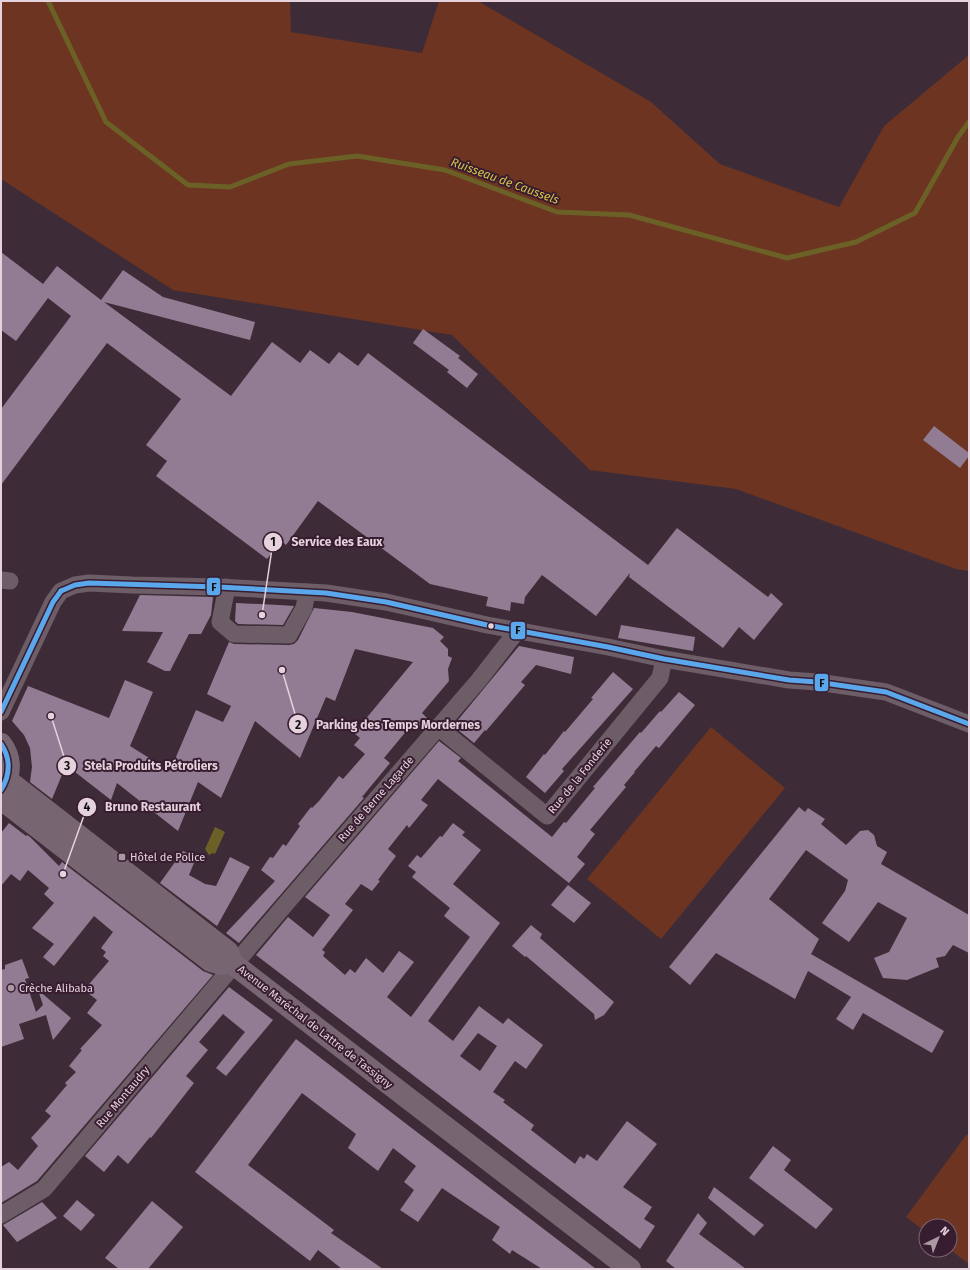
<svg xmlns="http://www.w3.org/2000/svg" width="970" height="1270" font-family="'Fira Sans',sans-serif">
  <style>
    .green { fill: #6c3421 }
    .water { fill: #6b6126 }
    .lines { fill: none; stroke-linecap: round; stroke-linejoin: round }
    .stream { stroke: #6b6126; stroke-width: 5 }
    .building { fill: #927c93; fill-rule: evenodd }
    .street { stroke: #6d5d67; stroke-width: 17 }
    .primary { stroke: #786572; stroke-width: 22 }
    .bus-1-casing { stroke: #381c2f; stroke-width: 8 }
    .bus-1 { stroke: #5aa8eb; stroke-width: 5 }
    .bus-dot { fill: #e5d2dd; stroke: #381c2f; stroke-width: 1.5 }
    .poi-dot { fill: #aa98a3; stroke: #381c2f; stroke-width: 1.5 }
    .labels { text-anchor: middle; dominant-baseline: central; stroke-width: 4; stroke-linejoin: round; paint-order: stroke }
    .street-label { font-size: 11px; fill: #e5d2dd; stroke: #381c2f }
    .poi-label { font-size: 11px; fill: #e5d2dd; stroke: #381c2f; text-anchor: start }
    .water-label { font-size: 12px; font-style: italic; fill: #d5c34a; stroke: #381c2f }
    .leader { fill: none; stroke: #e5d2dd; stroke-width: 1.5 }
    .callout-dot { fill: #e5d2dd; stroke: #381c2f; stroke-width: 1.5 }
    .mark-label { font-size: 12px; text-anchor: middle; font-weight: bold; fill: #111 }
    .callout-label { font-size: 12px; text-anchor: middle; font-weight: bold; fill: #e5d2dd; stroke: #381c2f; stroke-width: 4; stroke-linejoin: round; paint-order: stroke }
    .line-badge { stroke: #381c2f; stroke-width: 1.5 }
    .pale-badge-label { font-size: 11px; text-anchor: middle; font-weight: bold; fill: #111 }
  </style>
  <rect width="100%" height="100%" fill="#3d2c37"/>
  <g class="green">
    <path d="M1,1H290L291,32L422,53L439,1H478L651,102L720,164L839,207L884,126L969,55V571L956,569L736,489L590,470L452,335L173,290L1,179Z"/>
    <path d="M711,727L785,788L661,939L587,879Z"/>
    <path d="M967,1134L969,1136V1264L950,1250V1226H926V1232L906,1217Z"/>
  </g>
  <path class="water" d="M215,827L225,832L215,854L213,853L209,855L205,849Z"/>
  <g class="lines">
    <path class="stream" d="M48,1L106,122L188,185L230,187L289,164L357,156L445,170L557,212L629,215L787,258L856,242L915,213L958,137L969,122"/>
  </g>
  <g class="building">
    <path d="M1,252L43,284L57,266L101,300L123,270L163,297L255,322L250,340L104,302L231,396L272,342L300,363L310,350L329,364L339,352L358,366L368,353L648,565L677,528L768,597L771,593L783,604L754,640L739,627L723,648L629,577L630,573L596,616L542,575L525,597L524,604L511,602L510,611L486,606L488,597L430,584L318,501L286,545L281,541L267,559L156,476L167,461L146,445L181,399L107,343L1,485V409L71,316L48,298L16,341L1,330Z"/>
    <path d="M423,329L460,356L458,358L478,374L467,388L447,372L449,370L413,343Z"/>
    <path d="M934,426L969,453V456L960,468L923,440Z"/>
    <path d="M140,595L213,597L211,615L201,634H189L170,671H165L147,662L163,632L122,631Z"/>
    <path d="M236,603L279,605L294,606L283,625L238,624L235,621Z"/>
    <path d="M314,608L352,612L433,628L444,637L440,641L448,649V656L452,658L448,669L449,681L422,713L427,718L419,728L413,723L384,758L390,763L362,797L364,798L239,943L226,933L275,881L261,870L270,857L273,858L283,844L286,846L300,826L298,824L311,807L312,808L319,801L339,776L343,779L365,754L354,745L360,738L354,733L413,662L355,649L335,701L326,697L300,758L255,721L221,798L198,782L178,831L117,783L111,800L66,765L52,799L30,782L32,767L30,748L24,735L12,721L28,686L109,718L125,680L153,692L130,746L170,771L196,710L223,722L231,706L207,694L229,642L234,644L289,645L294,644L298,640Z"/>
    <path d="M621,625L695,637L693,651L618,638Z"/>
    <path d="M519,646L574,657L571,674L536,665L521,682L525,685L486,731L485,730L474,743L453,726Z"/>
    <path d="M613,672L633,689L562,769L564,771L545,793L526,777L544,754L545,755L564,731L565,732L593,699L591,698Z"/>
    <path d="M679,692L695,705L659,748L656,746L634,772H635L624,785L626,787L590,830L595,834L577,857L585,864L569,883L438,779L421,800L428,805L409,828L407,825L388,849L396,856L378,880L380,881L372,891L361,884L345,904L353,910L322,950L325,952L323,956L345,975L350,969L355,973L366,958L383,973L399,951L414,962L387,997L411,1017L470,937L444,916L450,908L412,877L416,872L408,866L417,855L421,858L440,836L442,837L453,823L465,832L462,835L481,850L453,884L500,923L428,1021L453,1041L479,1006L503,1024L508,1018L543,1045L526,1069L515,1061L493,1092L505,1100L503,1102L534,1125L531,1130L575,1164L580,1156L584,1159L587,1154L597,1161L627,1121L657,1144L623,1187L652,1207L644,1219L655,1226L640,1249L256,955L288,917L313,937L330,915L305,897L439,741L461,758L458,761L552,837L564,822L566,823L595,788L593,787L640,732L641,733L660,711L661,712ZM478,1033L497,1046L480,1071L460,1056Z"/>
    <path d="M799,807L805,812L808,808L825,819L821,824L846,845L860,831L868,830L874,835L877,846L887,852L881,864L969,915V953L953,945L945,956L936,958L939,967L907,980L883,978L874,958L889,952L907,918L878,902L849,942L822,923L845,891L848,880L806,850L769,899L819,939L811,954L944,1031L932,1053L863,1013L853,1030L836,1019L851,997L808,971L795,999L716,953L690,985L669,967Z"/>
    <path d="M9,823L26,836L27,835L30,837L59,866L62,862L203,971L213,975L37,1181L1,1203V1167L9,1162L18,1170L38,1146L31,1138L51,1116L45,1111L67,1085L65,1083L76,1072L69,1066L82,1050L80,1049L102,1025L87,1013L97,1000L84,990L109,961L103,956L106,952L101,948L113,932L94,916L54,966L43,957L54,944L32,928L54,903L44,894L49,888L28,870L20,881L11,874L1,886V833Z"/>
    <path d="M183,851L196,858L189,875L205,884L216,886L230,857L250,867L217,926L160,883Z"/>
    <path d="M568,885L591,903L574,923L551,905Z"/>
    <path d="M531,925L542,934L540,938L614,1002L604,1015L595,1020L594,1014L526,956L525,957L512,946Z"/>
    <path d="M22,959L29,978L25,979L36,1012L43,1005L38,990L71,1018L53,1040L46,1015L19,1024L24,1039L1,1047V970L5,969V965Z"/>
    <path d="M229,987L273,1020L226,1076L216,1068L245,1032L223,1014L199,1042L208,1050L186,1076L194,1083L151,1138L150,1137L128,1164L118,1155L104,1172L85,1156Z"/>
    <path d="M296,1039L409,1126L596,1269H542L512,1250L510,1254L492,1240L500,1227L442,1188L418,1222L400,1210L414,1190L404,1182L416,1166L393,1148L378,1171L348,1148L356,1134L302,1093L248,1165L334,1230L331,1233L383,1269H342L318,1250L310,1261L195,1172Z"/>
    <path d="M773,1146L791,1160L784,1170L833,1209L816,1229L749,1178Z"/>
    <path d="M714,1187L764,1225L754,1236L708,1198Z"/>
    <path d="M77,1200L95,1215L81,1231L63,1216Z"/>
    <path d="M152,1201L183,1227L148,1269H119L105,1258Z"/>
    <path d="M42,1202L57,1218L17,1242L3,1225Z"/>
    <path d="M698,1213L707,1223L699,1234L746,1269H676L666,1261Z"/>
  </g>
  <g class="lines">
    <g class="street">
      <path d="M1,580L10,581"/>
      <path d="M227,587L220,622L234,634L289,635L304,608L307,592"/>
      <path d="M1,712L53,602L61,591L75,585L89,583L132,585L218,587L326,593L386,602L487,625L608,647L664,659L789,680L817,682L886,692L969,724"/>
      <path d="M438,727L547,816L660,678L664,659"/>
      <path d="M1,1215L44,1189L284,906L479,680L517,631"/>
    </g>
    <g class="primary">
      <path d="M1,744C12,758 11,776 1,790"/>
      <path d="M7,780L228,952L232,963L630,1269"/>
      <path d="M1,799L211,961L221,964L232,963"/>
    </g>
    <defs>
      <g id="bus-1">
        <path d="M61,591L75,585L89,583L218,587L326,593L386,602L487,625L608,647L664,659L789,680L817,682L886,692L969,724"/>
        <path d="M1,712L53,602L61,591"/>
        <path d="M1,744C11,759 10,775 1,790"/>
      </g>
    </defs>
    <use href="#bus-1" class="bus-1-casing"/>
    <use href="#bus-1" class="bus-1"/>
  </g>
  <circle class="bus-dot" cx="491" cy="626" r="3.5"/>
  <g class="poi-dot">
    <rect x="118" y="853" width="8" height="8" rx="2"/>
    <circle cx="11" cy="988" r="4"/>
  </g>
  <g class="labels">
    <g class="street-label">
      <text transform="translate(580 776) rotate(-51)">Rue de la Fonderie</text>
      <text transform="translate(376 799) rotate(-49)">Rue de Berne Lagarde</text>
      <text transform="translate(315 1027) rotate(38)">Avenue Maréchal de Lattre de Tassigny</text>
      <text transform="translate(123 1097) rotate(-50)">Rue Montaudry</text>
    </g>
    <g class="poi-label">
      <text x="130" y="857">Hôtel de Police</text>
      <text x="19" y="988">Crèche Alibaba</text>
    </g>
    <g class="water-label">
      <text transform="translate(505 181) rotate(20)">Ruisseau de Caussels</text>
    </g>
  </g>
  <path class="leader" d="M262 615L273 542M282 670L298 724M51 716L67 766M63 874L87 807"/>
  <g class="callout-dot">
    <circle cx="262" cy="615" r="4"/>
    <circle cx="282" cy="670" r="4"/>
    <circle cx="51" cy="716" r="4"/>
    <circle cx="63" cy="874" r="4"/>
    <circle cx="273" cy="542" r="10"/>
    <circle cx="298" cy="724" r="10"/>
    <circle cx="67" cy="766" r="10"/>
    <circle cx="87" cy="807" r="10"/>
  </g>
  <g class="mark-label">
    <text x="273" y="546">1</text>
    <text x="298" y="729">2</text>
    <text x="67" y="770">3</text>
    <text x="87" y="811">4</text>
  </g>
  <g class="callout-label">
    <text x="337" y="546">Service des Eaux</text>
    <text x="398" y="729">Parking des Temps Mordernes</text>
    <text x="151" y="770">Stela Produits Pétroliers</text>
    <text x="153" y="811">Bruno Restaurant</text>
  </g>
  <g class="line-badge">
    <rect x="206" y="577" width="15" height="19" rx="4" fill="#5aa8eb"/>
    <rect x="510" y="621" width="16" height="19" rx="4" fill="#5aa8eb"/>
    <rect x="814" y="673" width="15" height="19" rx="4" fill="#5aa8eb"/>
  </g>
  <g class="pale-badge-label">
    <text x="214" y="591">F</text>
    <text x="518" y="634">F</text>
    <text x="822" y="687">F</text>
  </g>
  <rect width="970" height="1270" fill="none" stroke="#e5d2dd" stroke-width="4"/>
  <g transform="translate(938 1238) rotate(43)"><circle r="19" fill="#381c2f" stroke="#7d6575"/>
  <path d="M0-3L7 15L0 10L-7 15Z" fill="#aa98a3"/>
  <text y="-6" font-size="11" font-weight="bold" text-anchor="middle" fill="#e5d2dd">N</text>
  </g>
</svg>
